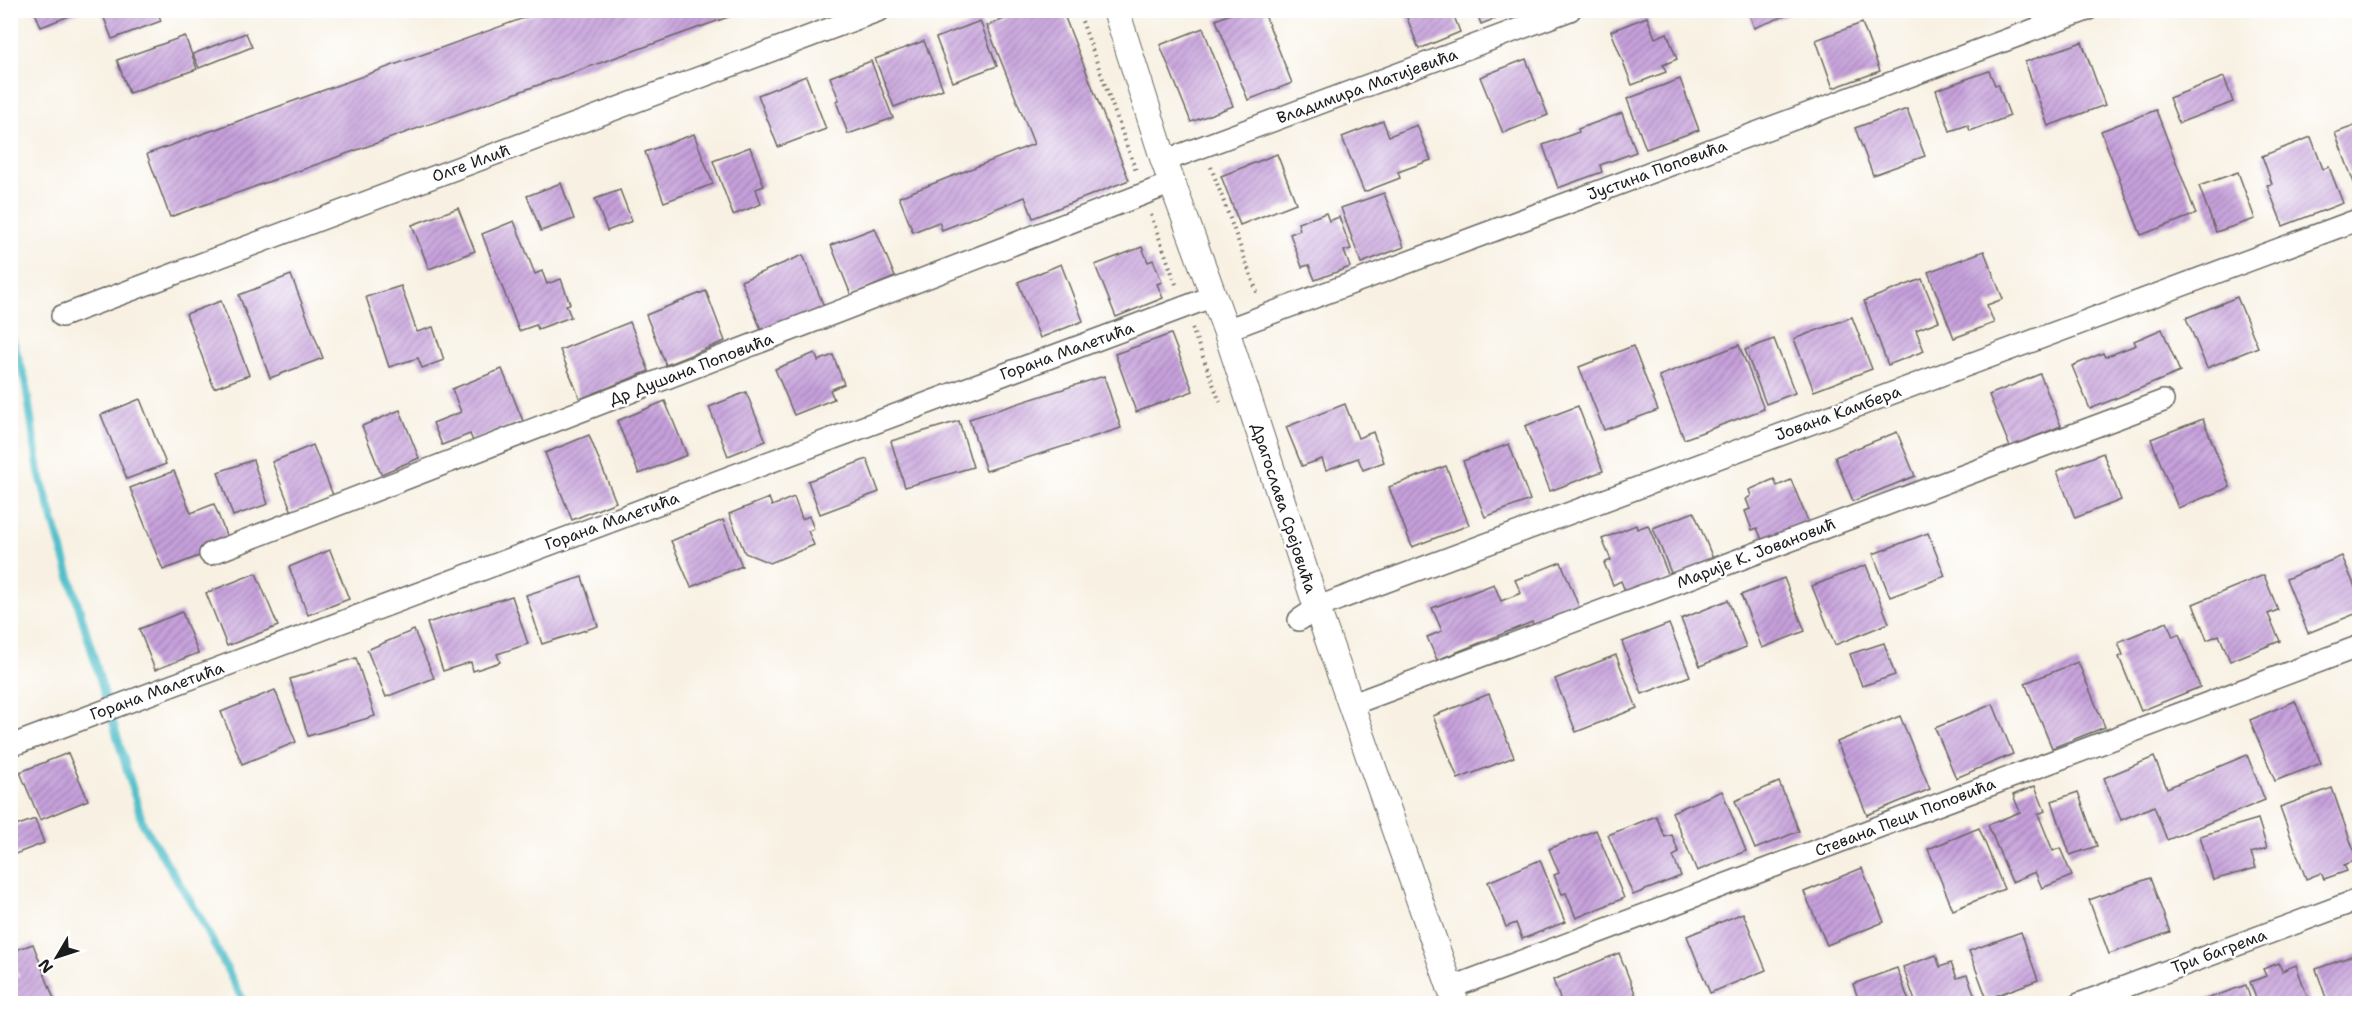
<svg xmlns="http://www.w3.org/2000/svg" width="2370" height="1014" font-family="'Shantell Sans',sans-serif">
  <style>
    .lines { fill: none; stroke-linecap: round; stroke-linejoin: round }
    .stream { stroke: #52bfca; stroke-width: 8 }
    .building { fill: url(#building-hatch) }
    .minor-casing { stroke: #696762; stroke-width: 24 }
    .tertiary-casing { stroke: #696762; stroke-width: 28 }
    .path { stroke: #696762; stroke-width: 4; stroke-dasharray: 1.5 4.5; stroke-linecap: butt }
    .minor { stroke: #fff; stroke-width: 21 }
    .tertiary { stroke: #fff; stroke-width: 26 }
    .labels { text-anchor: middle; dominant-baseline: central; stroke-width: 5; stroke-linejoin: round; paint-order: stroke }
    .street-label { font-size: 16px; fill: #1c1c1c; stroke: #fff }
  </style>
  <defs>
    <pattern id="building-hatch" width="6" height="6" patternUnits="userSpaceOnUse" patternTransform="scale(1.5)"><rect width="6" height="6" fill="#c6a0db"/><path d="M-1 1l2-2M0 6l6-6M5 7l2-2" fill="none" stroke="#a082b1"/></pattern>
  </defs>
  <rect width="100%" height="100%" fill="#fff"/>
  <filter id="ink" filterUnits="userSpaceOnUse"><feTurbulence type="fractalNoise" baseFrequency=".0167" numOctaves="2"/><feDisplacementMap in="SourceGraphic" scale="12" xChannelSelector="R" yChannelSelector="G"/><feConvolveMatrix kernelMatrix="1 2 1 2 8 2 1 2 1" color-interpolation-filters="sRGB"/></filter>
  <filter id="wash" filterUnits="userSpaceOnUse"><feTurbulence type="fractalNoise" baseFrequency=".008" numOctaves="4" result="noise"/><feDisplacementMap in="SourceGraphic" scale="24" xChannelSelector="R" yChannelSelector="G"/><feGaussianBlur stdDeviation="1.35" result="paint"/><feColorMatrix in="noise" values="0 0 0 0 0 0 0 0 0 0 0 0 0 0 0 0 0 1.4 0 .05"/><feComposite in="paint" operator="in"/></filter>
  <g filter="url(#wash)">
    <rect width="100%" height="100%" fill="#f8f1e3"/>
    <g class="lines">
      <path class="stream" d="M10,331L25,379L39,472L143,824L200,917L245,1004"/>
    </g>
    <g id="blocks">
      <g class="building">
        <path d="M34,10H78L79,12L41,27Z"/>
        <path d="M101,10H157L161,21L112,39Z"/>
        <path d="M546,10L745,11L170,217L147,154Z"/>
        <path d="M1027,10H1062L1129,180L1033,218L1025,197L942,230L939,222L913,232L899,197L1034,144L987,26Z"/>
        <path d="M1239,10H1263L1292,83L1248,100L1216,20Z"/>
        <path d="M1404,10H1468V11L1454,16L1460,32L1419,49Z"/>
        <path d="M1476,10H1515V11L1481,24Z"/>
        <path d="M1748,10H1798V11L1754,28Z"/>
        <path d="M1647,17L1655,38L1667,33L1677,59L1663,65L1666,72L1632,85L1611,31Z"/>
        <path d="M980,21L997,66L953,82L936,38Z"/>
        <path d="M1862,23L1880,71L1833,88L1816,40Z"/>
        <path d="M1203,28L1233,106L1191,122L1160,45Z"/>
        <path d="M246,33L252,47L199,68L193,54Z"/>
        <path d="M185,36L197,69L129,93L117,60Z"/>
        <path d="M924,41L943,89L894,107L875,59Z"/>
        <path d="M2082,42L2105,105L2048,126L2025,62Z"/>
        <path d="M1526,59L1548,115L1503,133L1480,77Z"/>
        <path d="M871,61L893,118L848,134L836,101L839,100L830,77Z"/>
        <path d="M1989,71L1995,85L1998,84L2010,116L1970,131L1968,125L1950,131L1936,90Z"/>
        <path d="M806,76L826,129L778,147L758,95Z"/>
        <path d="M2224,77L2233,102L2179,123L2169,98Z"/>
        <path d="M1680,79L1699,130L1646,149L1627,99Z"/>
        <path d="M1907,109L1925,156L1873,175L1855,128Z"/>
        <path d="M2156,110L2196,214L2141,235L2101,131Z"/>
        <path d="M1622,113L1636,152L1600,165L1602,172L1558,188L1543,145L1579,132L1578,129Z"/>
        <path d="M1383,121L1389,136L1417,125L1431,160L1398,172L1400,178L1364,192L1342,137Z"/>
        <path d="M2360,124V195L2359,196L2335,133Z"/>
        <path d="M694,134L713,184L664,202L645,152Z"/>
        <path d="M2311,137L2323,169L2329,167L2343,203L2283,226L2267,185L2272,184L2262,156Z"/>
        <path d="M750,147L764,186L756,189L761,204L733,215L713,161Z"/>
        <path d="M1277,154L1296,203L1240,225L1221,176Z"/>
        <path d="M2238,172L2255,219L2216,232L2199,186Z"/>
        <path d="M561,183L574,219L541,231L527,196Z"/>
        <path d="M620,190L632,221L607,231L595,199Z"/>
        <path d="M1384,193L1404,247L1361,263L1341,208Z"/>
        <path d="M458,208L475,251L429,269L412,225Z"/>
        <path d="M1326,213L1329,221L1339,217L1351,249L1344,251L1350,267L1315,280L1309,265L1302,267L1290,234L1300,230L1298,223Z"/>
        <path d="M514,221L535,274L542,271L547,284L561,279L570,304L566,305L571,317L538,329L536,325L519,331L482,234Z"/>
        <path d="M875,228L895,277L851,295L831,245Z"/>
        <path d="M1142,247L1148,262L1153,260L1162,282L1157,284L1163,298L1116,317L1095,265Z"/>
        <path d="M1984,251L2003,299L1987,305L1994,323L1954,338L1928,272Z"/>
        <path d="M803,255L825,309L763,334L741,281Z"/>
        <path d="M1061,264L1083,321L1040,338L1018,282Z"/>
        <path d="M291,275L323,358L270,378L239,295Z"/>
        <path d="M1922,279L1939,321L1916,330L1924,351L1888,365L1864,301Z"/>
        <path d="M401,286L417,332L433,327L444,360L422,368L418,358L389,367L366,297Z"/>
        <path d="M706,291L725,341L666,365L646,315Z"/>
        <path d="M2237,297L2258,347L2207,368L2186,318Z"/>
        <path d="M221,301L249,375L214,388L186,314Z"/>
        <path d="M1852,317L1872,369L1814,391L1794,339Z"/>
        <path d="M630,322L649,371L580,399L560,350Z"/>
        <path d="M2162,329L2180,372L2090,409L2072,366L2103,353L2105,357L2136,345L2134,341Z"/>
        <path d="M1171,334L1193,391L1136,412L1115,354Z"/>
        <path d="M1774,339L1795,393L1766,404L1745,350Z"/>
        <path d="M1739,345L1764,409L1684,439L1659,376Z"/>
        <path d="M1633,346L1658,410L1604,430L1579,367Z"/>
        <path d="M815,353L818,361L833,355L844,384L830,390L834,399L794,415L775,369Z"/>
        <path d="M502,369L523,421L473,441L470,434L442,445L433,423L461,412L452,389Z"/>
        <path d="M2040,374L2061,426L2010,447L1989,395Z"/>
        <path d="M1104,376L1121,428L986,471L969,419Z"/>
        <path d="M746,392L766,441L728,456L709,407Z"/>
        <path d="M140,399L166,464L127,479L101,415Z"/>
        <path d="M665,401L687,455L639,474L617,421Z"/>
        <path d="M1345,404L1358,438L1373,432L1384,462L1363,470L1358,458L1326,470L1322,459L1302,466L1286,427Z"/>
        <path d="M1578,406L1603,471L1550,491L1525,426Z"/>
        <path d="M400,410L419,458L381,474L362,426Z"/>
        <path d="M2203,419L2230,487L2178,508L2151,439Z"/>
        <path d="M959,421L973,467L905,487L891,441Z"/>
        <path d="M1897,432L1915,476L1853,501L1835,457Z"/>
        <path d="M589,435L616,502L572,520L545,453Z"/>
        <path d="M1509,444L1530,500L1485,517L1463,461Z"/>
        <path d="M313,445L333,495L292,512L272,462Z"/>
        <path d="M2103,453L2121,500L2075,518L2057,471Z"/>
        <path d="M867,459L879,492L820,514L808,481Z"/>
        <path d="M253,460L268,504L233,516L218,472Z"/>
        <path d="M1446,466L1469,525L1412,547L1389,487Z"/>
        <path d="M174,471L191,513L214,504L228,540L204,554L163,570L130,488Z"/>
        <path d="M1774,479L1777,486L1791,480L1810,526L1764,544L1757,528L1752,530L1745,511L1750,509L1746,499L1751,496L1749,490Z"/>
        <path d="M794,497L802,519L809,516L814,529L808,531L814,545L770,563L745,553L729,514L769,498L772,506Z"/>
        <path d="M1694,512L1714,561L1673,578L1653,528Z"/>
        <path d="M723,520L742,566L691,587L671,541Z"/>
        <path d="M1636,525L1637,529L1648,525L1670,579L1627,596L1621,581L1613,585L1604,563L1611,560L1602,539Z"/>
        <path d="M1928,533L1945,576L1890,597L1873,554Z"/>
        <path d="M330,550L349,599L308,615L289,567Z"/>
        <path d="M2342,556L2360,599V612L2308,633L2286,579Z"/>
        <path d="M1561,562L1581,612L1536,631L1532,622L1437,660L1427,637L1442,631L1432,608L1494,584L1501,601L1521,593L1515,580Z"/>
        <path d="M1866,565L1889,623L1835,645L1812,586Z"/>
        <path d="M256,573L278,626L227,646L206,593Z"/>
        <path d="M2264,575L2278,610L2268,614L2280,641L2230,661L2219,635L2207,640L2193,604Z"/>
        <path d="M582,577L598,626L542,644L526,595Z"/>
        <path d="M1784,578L1805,631L1762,648L1741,595Z"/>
        <path d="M512,596L528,644L497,654L500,662L473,671L471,662L443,671L427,623Z"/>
        <path d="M1728,600L1746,647L1700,666L1681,619Z"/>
        <path d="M182,612L198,653L155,670L139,629Z"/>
        <path d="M2167,622L2173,637L2179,634L2200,687L2141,711L2119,657L2123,655L2118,642Z"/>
        <path d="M1669,624L1690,676L1642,694L1622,642Z"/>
        <path d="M414,630L434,678L386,697L367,650Z"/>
        <path d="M1884,643L1895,675L1862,686L1850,654Z"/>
        <path d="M1616,655L1637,708L1576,732L1555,679Z"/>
        <path d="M356,658L375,716L308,736L290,679Z"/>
        <path d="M2078,662L2105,727L2052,748L2025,683Z"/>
        <path d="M275,690L296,742L242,764L221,712Z"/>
        <path d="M1489,694L1514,757L1458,779L1433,716Z"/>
        <path d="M2295,701L2321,763L2275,781L2250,720Z"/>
        <path d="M1993,704L2013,754L1956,778L1935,728Z"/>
        <path d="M1900,716L1930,789L1867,815L1837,742Z"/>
        <path d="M68,753L88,800L40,820L20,772Z"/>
        <path d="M2247,755L2265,800L2167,840L2154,806L2121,820L2104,778L2154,757L2167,788Z"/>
        <path d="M1779,782L1799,831L1755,849L1735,801Z"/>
        <path d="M2035,786L2045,811L2038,814L2053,851L2060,848L2072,876L2042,888L2035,872L2012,882L1988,825L2020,812L2013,795Z"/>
        <path d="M2332,788L2357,860L2344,865L2347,871L2324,879L2321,873L2306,879L2280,807Z"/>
        <path d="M1722,791L1746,851L1697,871L1672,812Z"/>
        <path d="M2078,792L2097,846L2070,855L2052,801Z"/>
        <path d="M1656,816L1665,837L1672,835L1679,853L1673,856L1681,876L1633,895L1608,835Z"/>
        <path d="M35,819L44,843L10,856V828Z"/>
        <path d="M2258,819L2267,848L2251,853L2256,868L2213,880L2200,836Z"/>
        <path d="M1979,828L2004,889L1953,910L1928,849Z"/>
        <path d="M1596,830L1624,898L1576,918L1566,893L1562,894L1554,875L1559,873L1549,849Z"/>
        <path d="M1540,860L1565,922L1522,939L1516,923L1506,927L1488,882Z"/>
        <path d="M1862,868L1884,922L1827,945L1804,892Z"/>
        <path d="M2150,878L2170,932L2109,954L2089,900Z"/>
        <path d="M1743,913L1766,970L1710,993L1687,936Z"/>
        <path d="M2021,932L2038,980L1987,999L1969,951Z"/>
        <path d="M33,944L56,1004H10V980L19,977L10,952Z"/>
        <path d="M1619,953L1637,998L1624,1004H1562L1553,980Z"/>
        <path d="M2360,953V1004H2328L2316,969Z"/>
        <path d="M1936,955L1940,967L1951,963L1957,978L1967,975L1978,1004H1916L1903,967Z"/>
        <path d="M2279,963L2282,971L2296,965L2310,1004H2258L2250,982L2266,976L2263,969Z"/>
        <path d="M1897,968L1910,1004H1860L1853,984Z"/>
        <path d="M2246,985L2252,1004H2195V1003Z"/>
      </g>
    </g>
  </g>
  <g filter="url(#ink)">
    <use href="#blocks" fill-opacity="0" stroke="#696762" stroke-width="1.5"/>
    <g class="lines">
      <defs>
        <g id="minor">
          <path d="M1164,161L1570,10"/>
          <path d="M62,316L880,10"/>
          <path d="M1226,330L2087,10"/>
          <path d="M210,554L1172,183"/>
          <path d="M1299,620L1317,608L1339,599L2360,219"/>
          <path d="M1350,705L2163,401"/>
          <path d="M10,746L1214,296"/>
          <path d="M1450,988L2360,646"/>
          <path d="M2079,1004L2360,899"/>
        </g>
        <path id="tertiary" d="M1116,10L1164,161L1226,330L1317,608L1456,1004"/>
      </defs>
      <use href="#minor" class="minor-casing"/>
      <use href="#tertiary" class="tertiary-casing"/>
      <g class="path">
        <path d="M1078,10L1136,171"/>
        <path d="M1211,167L1258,295"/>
        <path d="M1151,215L1177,287"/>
        <path d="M1192,328L1220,402"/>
      </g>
      <use href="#minor" class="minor"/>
      <use href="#tertiary" class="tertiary"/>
    </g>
  </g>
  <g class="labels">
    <g class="street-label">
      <text transform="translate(1367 86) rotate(-20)">Владимира Матијевића</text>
      <text transform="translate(471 163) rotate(-20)">Олге Илић</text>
      <text transform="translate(1657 170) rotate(-20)">Јустина Поповића</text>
      <text transform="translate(1067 351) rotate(-20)">Горана Малетића</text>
      <text transform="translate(691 369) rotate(-21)">Др Душана Поповића</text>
      <text transform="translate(1838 413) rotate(-20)">Јована Камбера</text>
      <text transform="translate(1284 508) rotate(72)">Драгослава Срејовића</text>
      <text transform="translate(612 521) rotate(-20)">Горана Малетића</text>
      <text transform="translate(1756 553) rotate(-21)">Марије К. Јовановић</text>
      <text transform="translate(157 691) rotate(-20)">Горана Малетића</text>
      <text transform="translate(1905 817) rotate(-21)">Стевана Пеци Поповића</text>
      <text transform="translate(2219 951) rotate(-20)">Три багрема</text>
    </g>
  </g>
  <rect width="2370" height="1014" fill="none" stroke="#fff" stroke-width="36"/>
  <g transform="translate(57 957) rotate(231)" stroke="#ffffff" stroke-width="4.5" paint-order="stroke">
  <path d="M0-4.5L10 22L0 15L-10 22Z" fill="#1c1c1c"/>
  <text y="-9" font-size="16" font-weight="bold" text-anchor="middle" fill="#1c1c1c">N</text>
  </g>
</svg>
